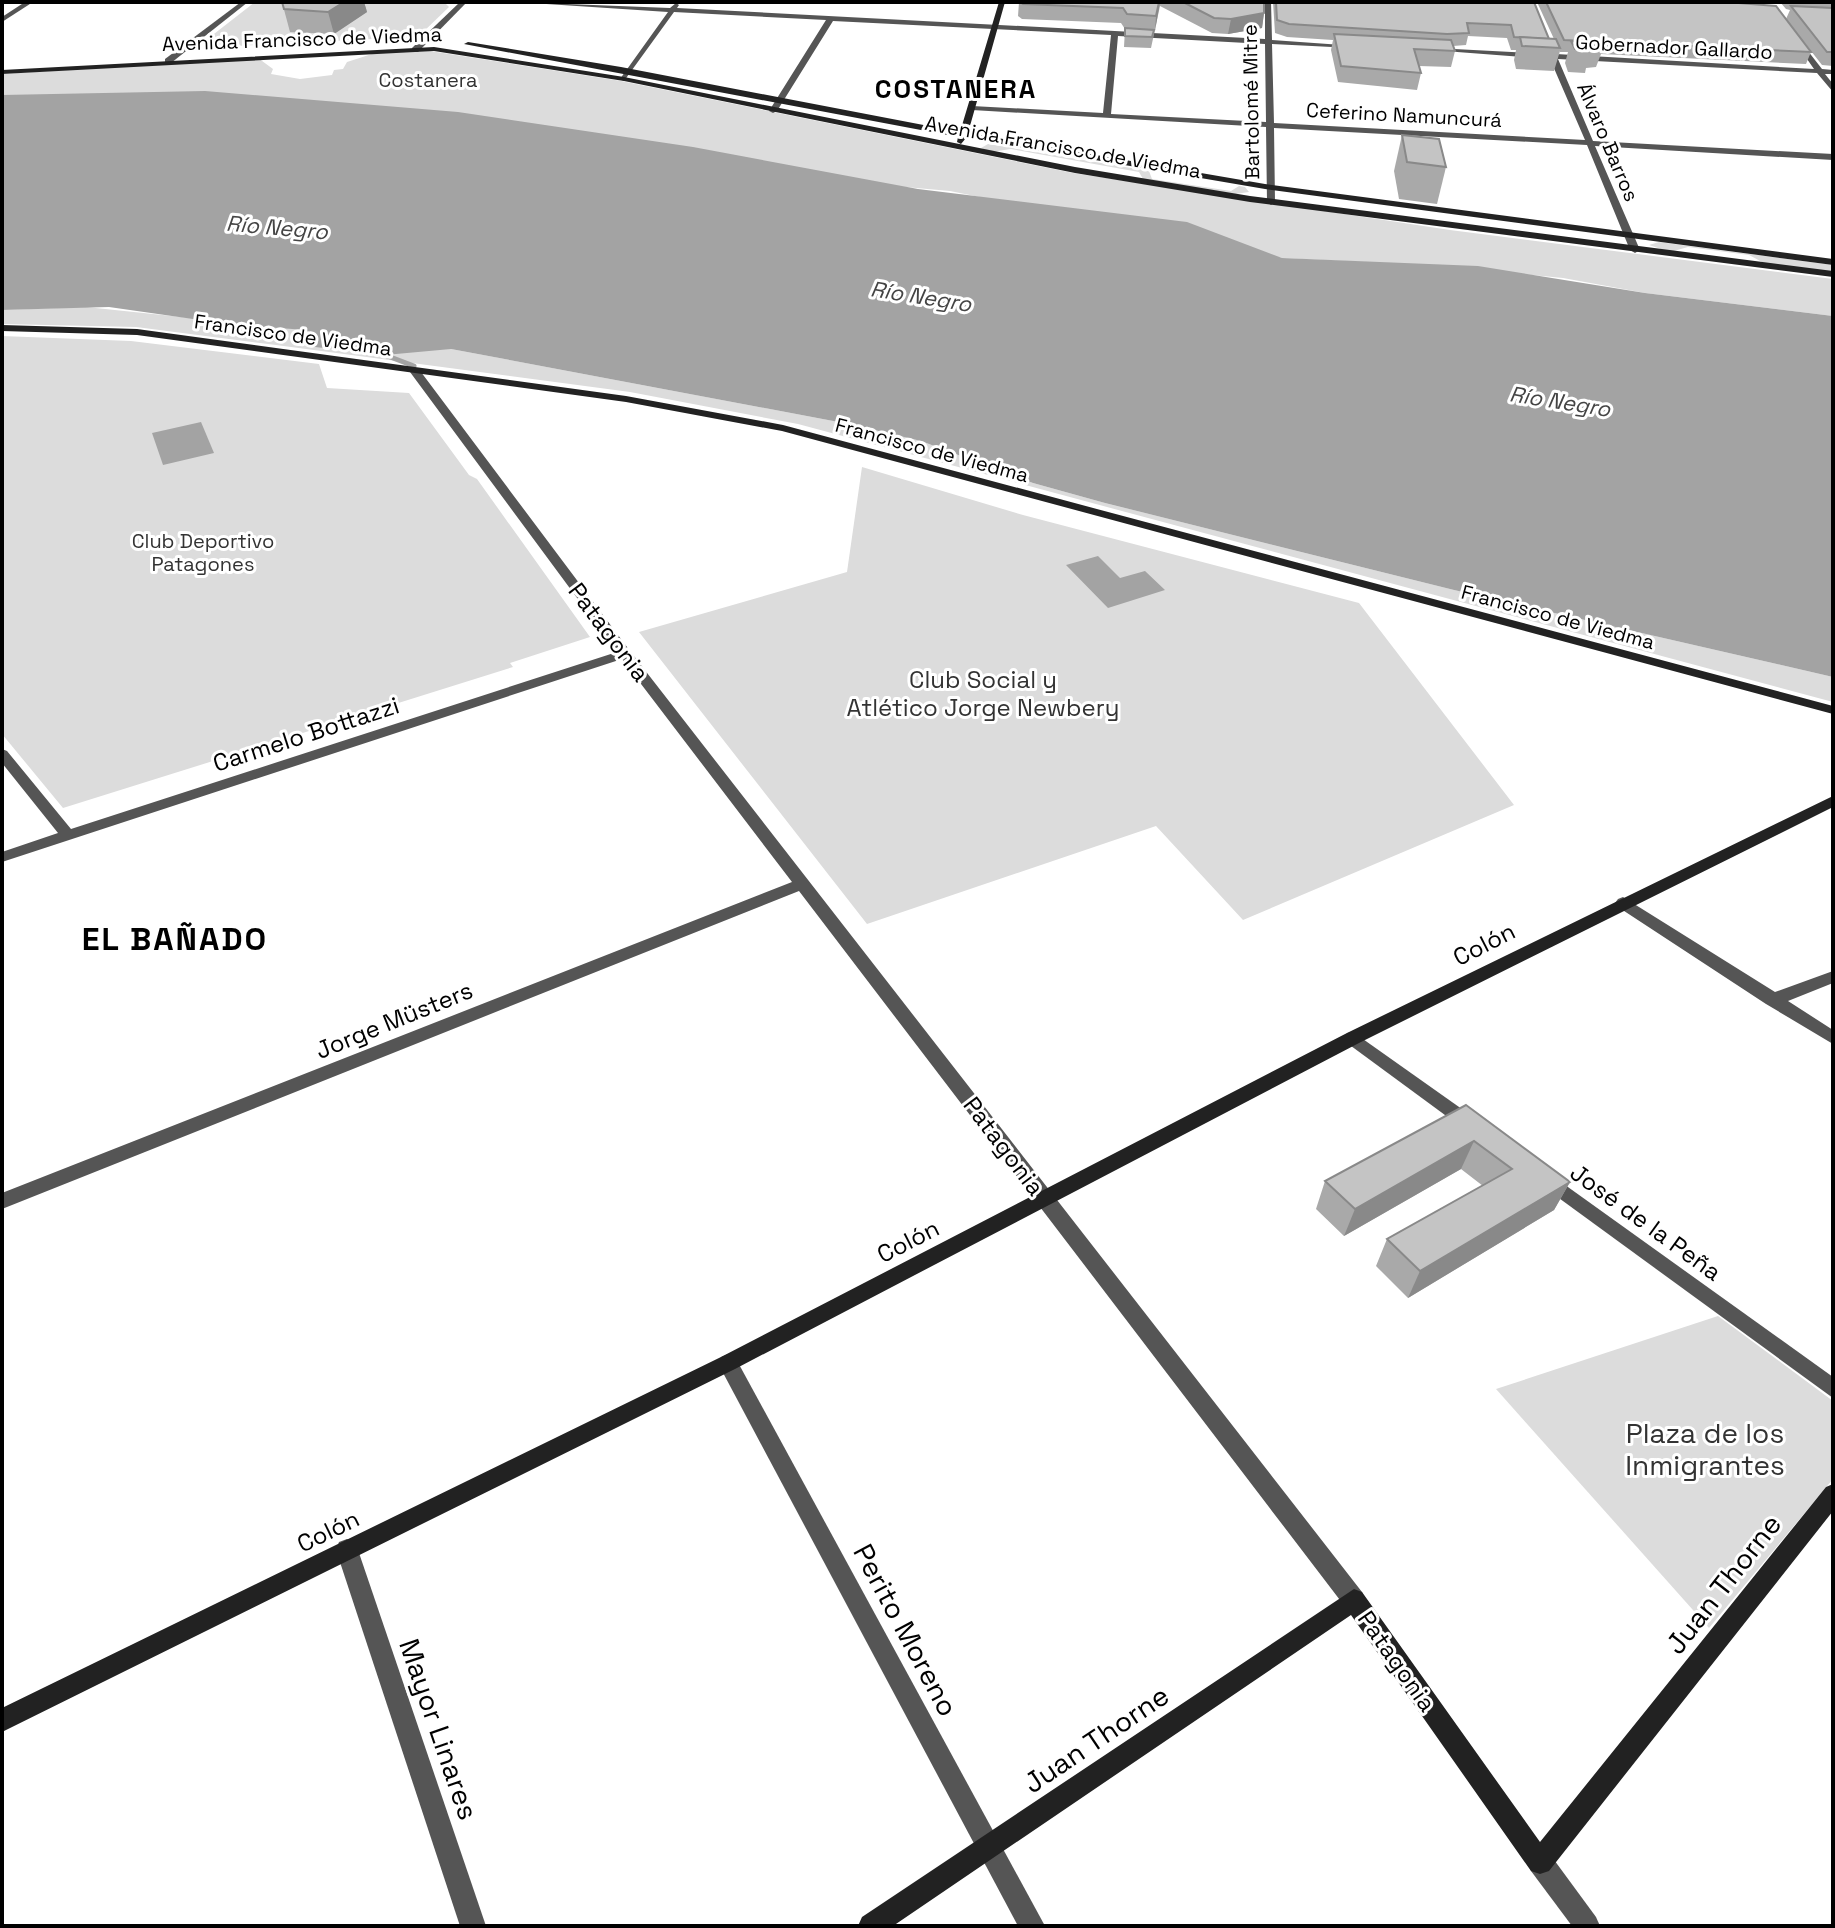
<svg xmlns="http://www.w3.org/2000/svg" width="1835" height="1928" font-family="'Space Grotesk',sans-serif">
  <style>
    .green { fill: #dcdcdc }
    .water { fill: #a3a3a3 }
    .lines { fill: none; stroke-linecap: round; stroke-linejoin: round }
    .stream { stroke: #a3a3a3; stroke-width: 5 }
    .street { fill: #555; fill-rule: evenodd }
    .secondary { fill: #222; fill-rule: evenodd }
    .wall { fill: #a9a9a9 }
    .shaded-wall { fill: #898989 }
    .building { fill: #c4c4c4; stroke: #898989; stroke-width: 2 }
    .labels { text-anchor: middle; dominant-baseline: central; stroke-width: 6; stroke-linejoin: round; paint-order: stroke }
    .far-street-label { font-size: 20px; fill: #000; stroke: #fff }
    .far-park-label { font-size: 20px; fill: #333; stroke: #fff }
    .far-water-label { font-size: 22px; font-style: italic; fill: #444; stroke: #fff }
    .street-label { font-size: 24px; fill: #000; stroke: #fff }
    .park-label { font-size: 24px; fill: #333; stroke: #fff }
    .far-district-label { font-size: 26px; font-weight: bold; letter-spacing: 2px; fill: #000; stroke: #fff }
    .near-park-label { font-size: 28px; fill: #333; stroke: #fff }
    .near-street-label { font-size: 28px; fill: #000; stroke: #fff }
    .district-label { font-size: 32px; font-weight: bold; letter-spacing: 2px; fill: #000; stroke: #fff }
  </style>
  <rect width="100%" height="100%" fill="#fff"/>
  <g class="green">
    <path d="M255,2H444L449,7L420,35L413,37L196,48Z"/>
    <path d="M430,51L621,81L1073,173L1450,230L1833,279V316L1645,293L1563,278L1428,265L1282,258L950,191L2,106V74L258,58L273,69L271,74L300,79L332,75L334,70L343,69L347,62L375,53Z"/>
    <path d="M988,144L1149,171L1152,179L1231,191L1239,186L1245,187L1249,192L1235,194L1143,179L1139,172L1011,149L991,152L981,148Z"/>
    <path d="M1659,242L1833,265V272L1764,263L1749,255L1688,247L1670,252L1649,245Z"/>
    <path d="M86,307L306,330L311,333L310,345L341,351L451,349L849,424L921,441L1033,483L1105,503L1454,590L1833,677V702L798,424L630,392L276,345L136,327L2,324V310Z"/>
    <path d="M2,336L131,341L319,364L327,388L409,393L469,475L477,479L590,637L510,663L513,667L63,808L2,734Z"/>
    <path d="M862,467L1023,515L1359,603L1514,805L1243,920L1156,826L867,924L639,632L847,572Z"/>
    <path d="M1718,1316L1833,1401V1479L1709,1628L1496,1389Z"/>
  </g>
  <g class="water">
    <path d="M205,91L458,112L693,147L918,189L1187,222L1282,258L1478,266L1645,293L1833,316V677L1454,590L1105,503L1033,483L921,441L849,424L451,349L385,355L315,347L308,343L311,333L306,330L235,325L109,307L2,310V95Z"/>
    <path d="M201,422L214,453L163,465L152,433Z"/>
    <path d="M1098,556L1120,578L1145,571L1165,590L1108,608L1066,565Z"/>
  </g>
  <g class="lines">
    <path class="stream" d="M385,355L414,366"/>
    <g class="street">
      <path d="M25,2H33L2,22V17Z"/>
      <path d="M241,2H248L171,63H165V59Z"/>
      <path d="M460,2H467L418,52H412V48Z"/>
      <path d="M516,2L670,8L676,3L679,5L677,8L1265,39V2H1271L1272,40L1356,46L1352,48L1272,44L1274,123L1585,140L1550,59L1431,50L1435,48L1548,54L1546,49L1550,47L1556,54L1814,69L1793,39L1797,37L1822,69L1833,70V74H1825L1833,84V92L1817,73L1558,59L1593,141L1833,154V160L1595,146L1640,250L1635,253L1630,250L1587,145L1274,128L1275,202L1271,205L1267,202L1266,127L972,110L968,108L972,106L1103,113L1111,35L833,21L777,111L773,113L769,111L826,20L674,12L624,81L620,79L668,12ZM1118,36L1265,44L1266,122L1111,114Z"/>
      <path d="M410,368H418L630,651L1362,1592L1365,1600L1362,1608L1354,1611L1346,1608L799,891L2,1209V1193L792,882L622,659L2,862V852L58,833L2,763V749L7,751L71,829L617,652L410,372Z"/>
      <path d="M1623,897L1775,992L1833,971V983L1788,1001L1833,1030V1044L1766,1004L1618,907L1615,903L1618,899Z"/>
      <path d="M1353,1032L1476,1119L1479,1124L1476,1129L1470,1131L1464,1129L1347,1043L1345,1038L1347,1033Z"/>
      <path d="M1547,1172L1833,1377V1398L1541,1185L1538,1180L1541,1175Z"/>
      <path d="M728,1354L735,1357L1045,1926H1018L721,1369L718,1363L721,1357Z"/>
      <path d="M347,1539L355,1542L358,1550L486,1926H460L336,1550L339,1542Z"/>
      <path d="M1540,1850L1549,1853L1596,1917L1600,1926H1572L1531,1871L1528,1862L1531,1853Z"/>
    </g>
    <g class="secondary">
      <path d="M999,2H1005L968,133L1265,184L1833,259V265L1265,189L966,138L961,144L957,142L958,137L464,44L468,42L621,67L960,132Z"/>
      <path d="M434,47L624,77L1075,167L1250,196L1833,271V277L1250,202L1075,173L624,81L434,51L2,74V70Z"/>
      <path d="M2,325L137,329L626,396L783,425L1833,706V714L782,431L626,402L137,335L2,331Z"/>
      <path d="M1833,796V807L1359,1043L735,1369L2,1732V1708L721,1357L1347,1033Z"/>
      <path d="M1833,1484V1511L1549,1871L1540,1874L1531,1871L1351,1615L893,1926H858L862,1917L1354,1589L1362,1592L1540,1842L1826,1487Z"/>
    </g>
  </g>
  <g class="wall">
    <path d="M282,2H364L367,12L334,34L290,32Z"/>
    <path d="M1019,2H1264V13L1262,28L1228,34L1212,33L1160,6L1151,48L1124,47L1125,29L1121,23L1022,19L1018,16Z"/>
    <path d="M1273,2H1534L1549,39H1554L1537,2H1726L1811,52L1806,64L1601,54L1596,67L1586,68L1585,73L1568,72L1565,63L1568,52H1560V51L1554,71L1516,69L1514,60L1516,50H1511L1507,38L1468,36L1466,45L1453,46L1455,51L1451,67L1419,66L1421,73L1417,90L1338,82L1331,50L1333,40L1287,37L1275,33Z"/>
    <path d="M1780,2H1833V66L1822,65L1786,19L1790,10L1786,9Z"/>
    <path d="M1402,135L1446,167L1437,204L1399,199L1394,171Z"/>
    <path d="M1466,1105L1570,1182L1554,1210L1408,1298L1376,1266L1387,1239L1483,1186L1461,1169L1344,1236L1316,1209L1325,1181Z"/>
  </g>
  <g class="shaded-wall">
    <path d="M344,2H364L367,12L334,34L328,12Z"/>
    <path d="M1159,2H1160L1155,31L1156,16Z"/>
    <path d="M1264,13L1262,28L1228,34L1231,19Z"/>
    <path d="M1474,1141L1461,1169L1344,1236L1355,1209Z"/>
    <path d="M1570,1182L1554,1210L1408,1298L1420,1271Z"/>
  </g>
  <g class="building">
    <path d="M282,2H344L328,12L284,9Z"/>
    <path d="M1020,2H1159L1156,16L1127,14L1123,8L1023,4Z"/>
    <path d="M1183,2H1264V13L1231,19L1214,18Z"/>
    <path d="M1276,2H1534L1549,39L1514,37L1511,25L1467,23L1469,33L1447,34L1289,24L1277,20Z"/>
    <path d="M1546,2H1726L1776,6L1811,52L1564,40Z"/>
    <path d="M1791,6L1833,8V52H1827Z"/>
    <path d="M1125,28L1154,30L1152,37L1125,36Z"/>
    <path d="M1334,34L1451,40L1455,51L1414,49L1421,73L1341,66Z"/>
    <path d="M1520,37L1556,39L1560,48L1522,46Z"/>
    <path d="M1571,41L1602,42L1603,45L1589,46L1591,50L1575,49Z"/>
    <path d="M1402,135L1439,139L1446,167L1407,162Z"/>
    <path d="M1466,1105L1570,1182L1420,1271L1387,1239L1512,1169L1474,1141L1355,1209L1325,1181Z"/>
  </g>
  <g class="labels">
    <g class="far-street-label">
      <text transform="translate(302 39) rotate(-2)">Avenida Francisco de Viedma</text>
      <text transform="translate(1674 47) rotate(3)">Gobernador Gallardo</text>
      <text transform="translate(1251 102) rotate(-91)">Bartolomé Mitre</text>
      <text transform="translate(1404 115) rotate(3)">Ceferino Namuncurá</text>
      <text transform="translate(1608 142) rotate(67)">Álvaro Barros</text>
      <text transform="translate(1063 147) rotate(10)">Avenida Francisco de Viedma</text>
      <text transform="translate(293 335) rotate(8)">Francisco de Viedma</text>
      <text transform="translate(932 450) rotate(15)">Francisco de Viedma</text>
      <text transform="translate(1558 617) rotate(15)">Francisco de Viedma</text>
    </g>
    <g class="far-park-label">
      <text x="428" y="80">Costanera</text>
      <text x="203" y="541">Club Deportivo<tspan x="203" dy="23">Patagones</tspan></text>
    </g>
    <g class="far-water-label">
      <text transform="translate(277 227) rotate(5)">Río Negro</text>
      <text transform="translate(921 296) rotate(9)">Río Negro</text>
      <text transform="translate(1560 401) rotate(9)">Río Negro</text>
    </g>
    <g class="street-label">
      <text transform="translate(609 632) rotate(53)">Patagonia</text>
      <text transform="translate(306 734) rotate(-18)">Carmelo Bottazzi</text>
      <text transform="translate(1484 944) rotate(-27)">Colón</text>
      <text transform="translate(394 1020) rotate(-22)">Jorge Müsters</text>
      <text transform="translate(1004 1146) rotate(53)">Patagonia</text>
      <text transform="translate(1646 1222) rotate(36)">José de la Peña</text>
      <text transform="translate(908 1241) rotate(-27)">Colón</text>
      <text transform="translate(328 1531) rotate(-26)">Colón</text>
      <text transform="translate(1397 1661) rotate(55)">Patagonia</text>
    </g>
    <g class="park-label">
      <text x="983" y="679">Club Social y<tspan x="983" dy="28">Atlético Jorge Newbery</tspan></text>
    </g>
    <g class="far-district-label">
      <text x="956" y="89">COSTANERA</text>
    </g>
    <g class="near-park-label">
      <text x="1705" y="1433">Plaza de los<tspan x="1705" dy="32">Inmigrantes</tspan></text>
    </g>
    <g class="near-street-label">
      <text transform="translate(1723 1584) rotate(-52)">Juan Thorne</text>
      <text transform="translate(906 1630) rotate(62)">Perito Moreno</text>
      <text transform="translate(439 1729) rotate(71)">Mayor Linares</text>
      <text transform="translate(1096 1739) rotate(-34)">Juan Thorne</text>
    </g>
    <g class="district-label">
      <text x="175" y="939">EL BAÑADO</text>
    </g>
  </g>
  <rect width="1835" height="1928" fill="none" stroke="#000000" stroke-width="8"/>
</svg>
